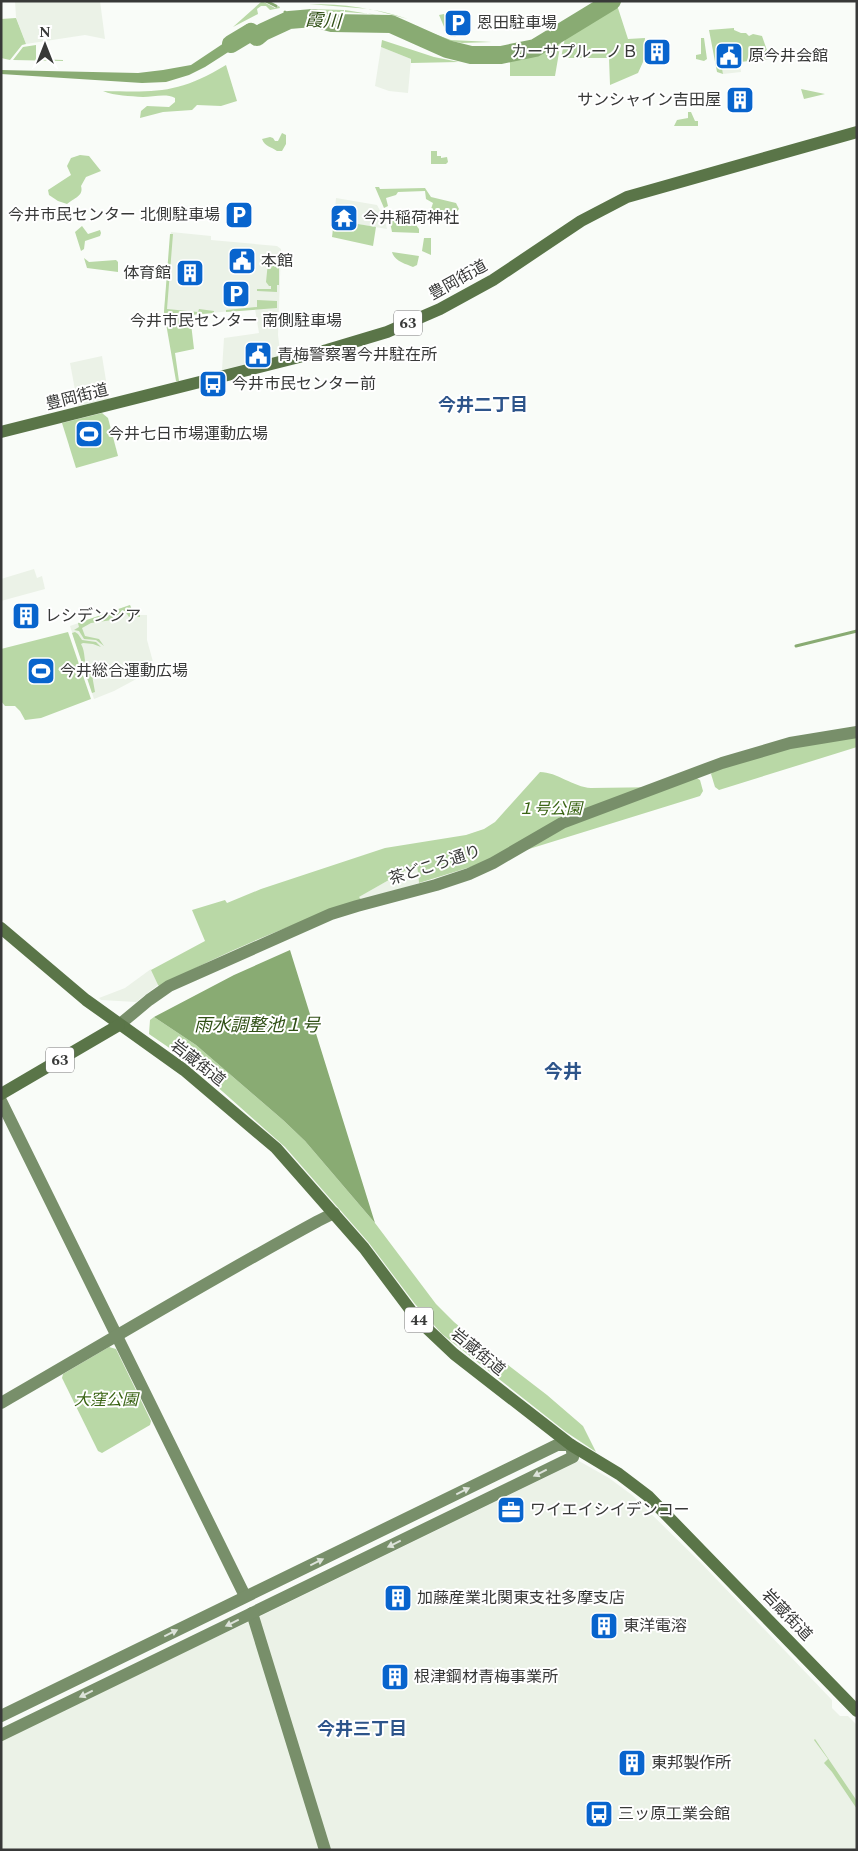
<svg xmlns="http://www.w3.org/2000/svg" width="858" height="1851" font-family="Spectral,'Noto Sans JP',serif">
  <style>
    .built { fill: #ebf2e7 }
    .green { fill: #b9d8a6 }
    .water { fill: #89ab73 }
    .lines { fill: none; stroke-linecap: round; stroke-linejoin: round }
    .stream { stroke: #89ab73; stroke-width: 3 }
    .river { stroke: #89ab73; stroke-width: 18 }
    .secondary { stroke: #788f6a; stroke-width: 12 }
    .primary { stroke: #5a7548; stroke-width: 12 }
    .oneway { fill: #dde3da }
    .labels { text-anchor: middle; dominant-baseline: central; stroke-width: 4; stroke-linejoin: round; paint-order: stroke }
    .shield { fill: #fff; stroke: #747474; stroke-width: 1 }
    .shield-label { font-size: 15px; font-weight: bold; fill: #383938 }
    .poi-label { font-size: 16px; fill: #383938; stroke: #fff; text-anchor: start }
    .street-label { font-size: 16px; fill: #383938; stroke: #fff }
    .park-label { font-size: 16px; font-style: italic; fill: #3a6414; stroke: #fff }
    .water-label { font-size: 18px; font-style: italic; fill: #305016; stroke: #fff }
    .neighbourhood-label { font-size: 18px; font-weight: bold; fill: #2d548a; stroke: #fff }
    .quarter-label { font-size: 19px; font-weight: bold; fill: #2d548a; stroke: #fff }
  </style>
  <rect width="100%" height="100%" fill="#f9fcf8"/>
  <g class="built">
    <path d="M15,1H100L105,39L85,35L26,44L16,17Z"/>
    <path d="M381,47L411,59L408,93L389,91L375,86Z"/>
    <path d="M738,47L741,72L723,74L718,51Z"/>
    <path d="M336,198L377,205L385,220L387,229L334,220Z"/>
    <path d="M171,232L211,236V240L277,246L281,249L278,335L280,351L278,356L222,370L224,338L259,333L255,309L166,317L164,312Z"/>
    <path d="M102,356L109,399L78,406L70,363Z"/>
    <path d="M34,569L37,578L42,576L45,589L1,601V579Z"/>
    <path d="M130,605L134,615H147V640L155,669L114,691L94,699L70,626Z"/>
    <path d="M417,864L419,883L362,900L359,897Z"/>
    <path d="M151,969L158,985L136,1002L101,1000L99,998L125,988Z"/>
    <path d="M579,1461L609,1478L632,1495L700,1562L832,1700V1708L840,1716H848L857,1725V1850H1V1739L57,1711L242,1625Z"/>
  </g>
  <g class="green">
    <path d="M262,1L275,8L279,6L280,8L270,10L266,6H261L257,9L258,14L233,27Z"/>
    <path d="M621,1L617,5L628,39L645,38L643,62L638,73L610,85L609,58H561L565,38Z"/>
    <path d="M309,4C343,4 376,8 408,19L370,9Z"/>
    <path d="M309,9L344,10V12H311Z"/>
    <path d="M345,10L388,17L451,40L492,42L462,43L450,41L391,19L372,14L345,12Z"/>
    <path d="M444,14L456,37L448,36L439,15Z"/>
    <path d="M16,18L26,44L22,45L10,60L1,58V19Z"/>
    <path d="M734,28V30L741,33H746L749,36L753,34L762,36L770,59L740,62L738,47L720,49L719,51L723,74L717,72L709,30Z"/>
    <path d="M701,38H704L707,59L704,61L696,59V55L701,54Z"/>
    <path d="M382,40L434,57L459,62L411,63V59L381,47Z"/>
    <path d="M561,41L555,76H510V62L535,55Z"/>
    <path d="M36,45V59L63,60V61L13,60L23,47Z"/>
    <path d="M226,65L237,101L221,106L197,105L192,110L163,112L140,118L141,111L147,106L169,107L175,102V98C166,93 153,97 143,97C130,96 115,96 103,91C157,92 178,94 226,65Z"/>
    <path d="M801,89L825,94L804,99Z"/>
    <path d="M688,112H691L695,121H698V126H674L677,120L688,118Z"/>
    <path d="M282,133L286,135V144L282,151H277C272,147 265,147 262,139L270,137L273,138L275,141H278Z"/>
    <path d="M431,151H437V156H441V158L447,157L448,162L446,164H431Z"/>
    <path d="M80,155L89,156L101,171L86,177L81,186C84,196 74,198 67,204L58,201L49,195L48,190L71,175L67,166L71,158Z"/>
    <path d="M375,187H379L380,189L425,188L431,197L456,203L459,209L454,215L453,219L434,217L430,212L433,203L426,199L425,191L398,192L396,195L386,198L388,206L384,208Z"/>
    <path d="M411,218L412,221L410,222V226L416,225L419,229V233L392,232L390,222L392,221Z"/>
    <path d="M334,220L376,227L373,246L332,237Z"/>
    <path d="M82,226L88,234L100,230L101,233L100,236L85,241L84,249L81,251L75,232Z"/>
    <path d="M170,234H173L167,309L198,312L199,309L214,311V313L190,315L194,349L175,353L179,381H176L164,312Z"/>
    <path d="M424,238H431V255L422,251Z"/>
    <path d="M392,252L419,256L417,265L413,267C406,264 394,261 392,252Z"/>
    <path d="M84,258L89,262L116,260L118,262V272L87,268Z"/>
    <path d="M268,262L279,263V285H277V292L257,291V289H271V286H269L266,282Z"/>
    <path d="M257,300L277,301V308L226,312V310L257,307Z"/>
    <path d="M102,413L108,418L118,456L76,468L62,423Z"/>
    <path d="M130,605L134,615H140V617H129L125,611H122L112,620L91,623L82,628L85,636L99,639L104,646L96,640L84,639L79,631L74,630L79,627L78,623Z"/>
    <path d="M68,632L91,699L41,718L25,720L20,711L15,706H5L1,701V649Z"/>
    <path d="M75,632L78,634L82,640L96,642L101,647L93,644L83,643L81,644C86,653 83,661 88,670L94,671L101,667L103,671L92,675L95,692L92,693L72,633Z"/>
    <path d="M857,734V747L719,790L715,787L711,774L715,769L788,746Z"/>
    <path d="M540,772C557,772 573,787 591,788L665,787L695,777L700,780L703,791L700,796L419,883L417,864L359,897L362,900C292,924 224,951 160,987L158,985L151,970L205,941L192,910L225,900L227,903L261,889L385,848L466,835L484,829L495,822Z"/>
    <path d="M154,1017L196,1045L283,1120L305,1141L375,1223L436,1304L454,1322L478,1342L547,1395L583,1426L596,1452L566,1432L442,1334L415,1304L369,1243L285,1147L187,1060L149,1034L150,1020Z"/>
    <path d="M109,1347L116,1349L151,1421L150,1425L102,1453L98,1451L62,1378L63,1374Z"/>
    <path d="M815,1739L857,1801V1809L832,1772L824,1763L828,1759L814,1740Z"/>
  </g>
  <g class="water">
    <path d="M247,24L255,39L244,42L205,67L189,75L166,82L142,83L1,74V70L138,73L163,70L191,65L242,31L243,27Z"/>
    <path d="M290,950L375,1223L305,1141L283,1120L196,1045L154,1017L234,975Z"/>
  </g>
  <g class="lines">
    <g class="stream">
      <path d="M266,1L276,6"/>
      <path d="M285,12L294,20"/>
      <path d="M796,646L857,631"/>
    </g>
    <path class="river" d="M231,44L251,32L257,37L263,32L289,20L313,18L332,23L391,24L447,49L471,55H501L535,48L612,1"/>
    <g class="secondary">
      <path d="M119,1025L149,1000L169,986L331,914L357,906L436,885L469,874L493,863L562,823L722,763L790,743L857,732"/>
      <path d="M1,1101L245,1596"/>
      <path d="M1,1403C107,1342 211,1279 318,1221L334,1213"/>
      <path d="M252,1613L325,1850"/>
      <path d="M1,1716L557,1445H571L573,1457L1,1735"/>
    </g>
    <g class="primary">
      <path d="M1,432L327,350L387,332L440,309L493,280L581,221L627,197L857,132"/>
      <path d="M1,928L86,1000L184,1070L276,1148L364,1248L418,1320L454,1354L571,1445L619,1474L648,1496L857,1711"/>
      <path d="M1,1094L119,1025"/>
    </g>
  </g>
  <defs><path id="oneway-solid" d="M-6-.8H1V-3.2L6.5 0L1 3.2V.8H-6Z" transform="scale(1.25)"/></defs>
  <g class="oneway">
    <use href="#oneway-solid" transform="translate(540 1473) rotate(154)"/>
    <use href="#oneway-solid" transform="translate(463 1491) rotate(-26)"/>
    <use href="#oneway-solid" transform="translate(394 1544) rotate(154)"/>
    <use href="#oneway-solid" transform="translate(317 1562) rotate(-26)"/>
    <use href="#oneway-solid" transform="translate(232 1623) rotate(154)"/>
    <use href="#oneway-solid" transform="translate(171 1633) rotate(-26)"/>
    <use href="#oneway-solid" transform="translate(86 1694) rotate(154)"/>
  </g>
  <defs>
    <symbol id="parking-square" viewBox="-11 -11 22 22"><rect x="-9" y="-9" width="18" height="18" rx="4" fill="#0864cd" stroke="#fff"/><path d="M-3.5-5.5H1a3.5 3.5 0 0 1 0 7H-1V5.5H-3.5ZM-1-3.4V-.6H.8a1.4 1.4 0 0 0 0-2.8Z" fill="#fff"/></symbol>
    <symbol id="building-square" viewBox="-11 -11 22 22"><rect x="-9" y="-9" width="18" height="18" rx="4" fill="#0864cd" stroke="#fff"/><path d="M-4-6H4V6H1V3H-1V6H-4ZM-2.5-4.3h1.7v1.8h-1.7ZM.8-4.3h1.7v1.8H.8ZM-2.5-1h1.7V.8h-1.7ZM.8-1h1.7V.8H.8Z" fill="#fff"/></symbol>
    <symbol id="civic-square" viewBox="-11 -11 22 22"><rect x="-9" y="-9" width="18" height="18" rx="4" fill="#0864cd" stroke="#fff"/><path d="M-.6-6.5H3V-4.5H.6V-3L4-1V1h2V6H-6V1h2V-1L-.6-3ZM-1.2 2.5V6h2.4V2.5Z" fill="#fff"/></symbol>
    <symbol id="temple-square" viewBox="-11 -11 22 22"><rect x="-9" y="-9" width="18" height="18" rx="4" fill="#0864cd" stroke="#fff"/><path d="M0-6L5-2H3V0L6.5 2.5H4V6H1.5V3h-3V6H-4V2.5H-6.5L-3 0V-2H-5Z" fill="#fff"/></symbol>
    <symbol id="bus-square" viewBox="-11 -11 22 22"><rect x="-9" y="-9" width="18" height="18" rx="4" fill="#0864cd" stroke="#fff"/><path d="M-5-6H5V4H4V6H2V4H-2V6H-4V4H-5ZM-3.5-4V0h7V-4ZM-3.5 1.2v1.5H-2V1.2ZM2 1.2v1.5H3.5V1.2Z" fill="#fff"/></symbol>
    <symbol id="stadium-square" viewBox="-11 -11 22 22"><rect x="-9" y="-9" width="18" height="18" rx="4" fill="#0864cd" stroke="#fff"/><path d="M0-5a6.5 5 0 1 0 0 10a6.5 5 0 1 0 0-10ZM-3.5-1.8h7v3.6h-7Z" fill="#fff"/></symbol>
    <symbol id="office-square" viewBox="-11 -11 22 22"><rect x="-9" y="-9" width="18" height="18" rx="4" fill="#0864cd" stroke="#fff"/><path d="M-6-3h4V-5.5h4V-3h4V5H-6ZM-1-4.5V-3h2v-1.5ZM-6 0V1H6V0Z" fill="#fff"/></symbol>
  </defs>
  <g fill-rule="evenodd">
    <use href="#parking-square" x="442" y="7" width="32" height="32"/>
    <use href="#building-square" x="641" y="36" width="32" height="32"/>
    <use href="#civic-square" x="713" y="40" width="32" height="32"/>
    <use href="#building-square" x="724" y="84" width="32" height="32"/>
    <use href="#parking-square" x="223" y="199" width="32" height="32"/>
    <use href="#temple-square" x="328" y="202" width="32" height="32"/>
    <use href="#civic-square" x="226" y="245" width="32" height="32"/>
    <use href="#building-square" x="174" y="257" width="32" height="32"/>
    <use href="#parking-square" x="220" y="278" width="32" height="32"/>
    <use href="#civic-square" x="242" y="339" width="32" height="32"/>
    <use href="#bus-square" x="197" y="368" width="32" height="32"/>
    <use href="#stadium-square" x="73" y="418" width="32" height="32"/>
    <use href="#building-square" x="10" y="600" width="32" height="32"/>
    <use href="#stadium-square" x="25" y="655" width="32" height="32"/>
    <use href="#office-square" x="495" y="1494" width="32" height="32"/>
    <use href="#building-square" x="382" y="1582" width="32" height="32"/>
    <use href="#building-square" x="588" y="1610" width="32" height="32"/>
    <use href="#building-square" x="379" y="1661" width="32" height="32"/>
    <use href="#building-square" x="616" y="1747" width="32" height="32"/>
    <use href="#bus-square" x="583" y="1798" width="32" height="32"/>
  </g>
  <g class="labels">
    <g class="shield">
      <rect x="394" y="310.5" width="28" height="25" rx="4"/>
      <rect x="46" y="1047.5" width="28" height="25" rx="4"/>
      <rect x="405" y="1307.5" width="28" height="25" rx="4"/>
    </g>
    <g class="shield-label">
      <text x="408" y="323">63</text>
      <text x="60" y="1060">63</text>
      <text x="419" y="1320">44</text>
    </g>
    <g class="poi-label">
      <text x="477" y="23">恩田駐車場</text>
      <text x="638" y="52" text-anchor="end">カーサプルーノＢ</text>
      <text x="748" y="56">原今井会館</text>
      <text x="721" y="100" text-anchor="end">サンシャイン吉田屋</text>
      <text x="220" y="215" text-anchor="end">今井市民センター 北側駐車場</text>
      <text x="363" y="218">今井稲荷神社</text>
      <text x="261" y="261">本館</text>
      <text x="171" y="273" text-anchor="end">体育館</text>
      <text x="236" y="321" text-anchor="middle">今井市民センター 南側駐車場</text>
      <text x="277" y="355">青梅警察署今井駐在所</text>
      <text x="232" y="384">今井市民センター前</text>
      <text x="108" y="434">今井七日市場運動広場</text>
      <text x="45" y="616">レシデンシア</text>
      <text x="60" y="671">今井総合運動広場</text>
      <text x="530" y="1510">ワイエイシイデンコー</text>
      <text x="417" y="1598">加藤産業北関東支社多摩支店</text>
      <text x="623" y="1626">東洋電溶</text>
      <text x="414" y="1677">根津鋼材青梅事業所</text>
      <text x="651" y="1763">東邦製作所</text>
      <text x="618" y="1814">三ッ原工業会館</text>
    </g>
    <g class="street-label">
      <text transform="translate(458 280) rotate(-29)">豊岡街道</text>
      <text transform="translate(77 397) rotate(-14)">豊岡街道</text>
      <text transform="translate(435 865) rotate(-18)">茶どころ通り</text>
      <text transform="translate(198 1063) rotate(38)">岩蔵街道</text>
      <text transform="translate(478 1352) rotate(39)">岩蔵街道</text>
      <text transform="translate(787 1615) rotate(46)">岩蔵街道</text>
    </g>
    <g class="park-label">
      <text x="550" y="809">１号公園</text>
      <text x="106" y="1400">大窪公園</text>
    </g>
    <g class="water-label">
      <text transform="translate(323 21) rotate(3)">霞川</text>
      <text x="257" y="1025">雨水調整池１号</text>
    </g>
    <g class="neighbourhood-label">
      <text x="483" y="405">今井二丁目</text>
      <text x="362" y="1729">今井三丁目</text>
    </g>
    <g class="quarter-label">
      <text x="563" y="1072">今井</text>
    </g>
  </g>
  <rect width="858" height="1851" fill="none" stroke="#383938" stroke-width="5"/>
  <g transform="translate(45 45)" stroke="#ffffff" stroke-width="4" paint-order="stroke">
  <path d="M0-4L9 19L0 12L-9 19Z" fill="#383938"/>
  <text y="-8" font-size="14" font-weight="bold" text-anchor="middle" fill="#383938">N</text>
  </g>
</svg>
